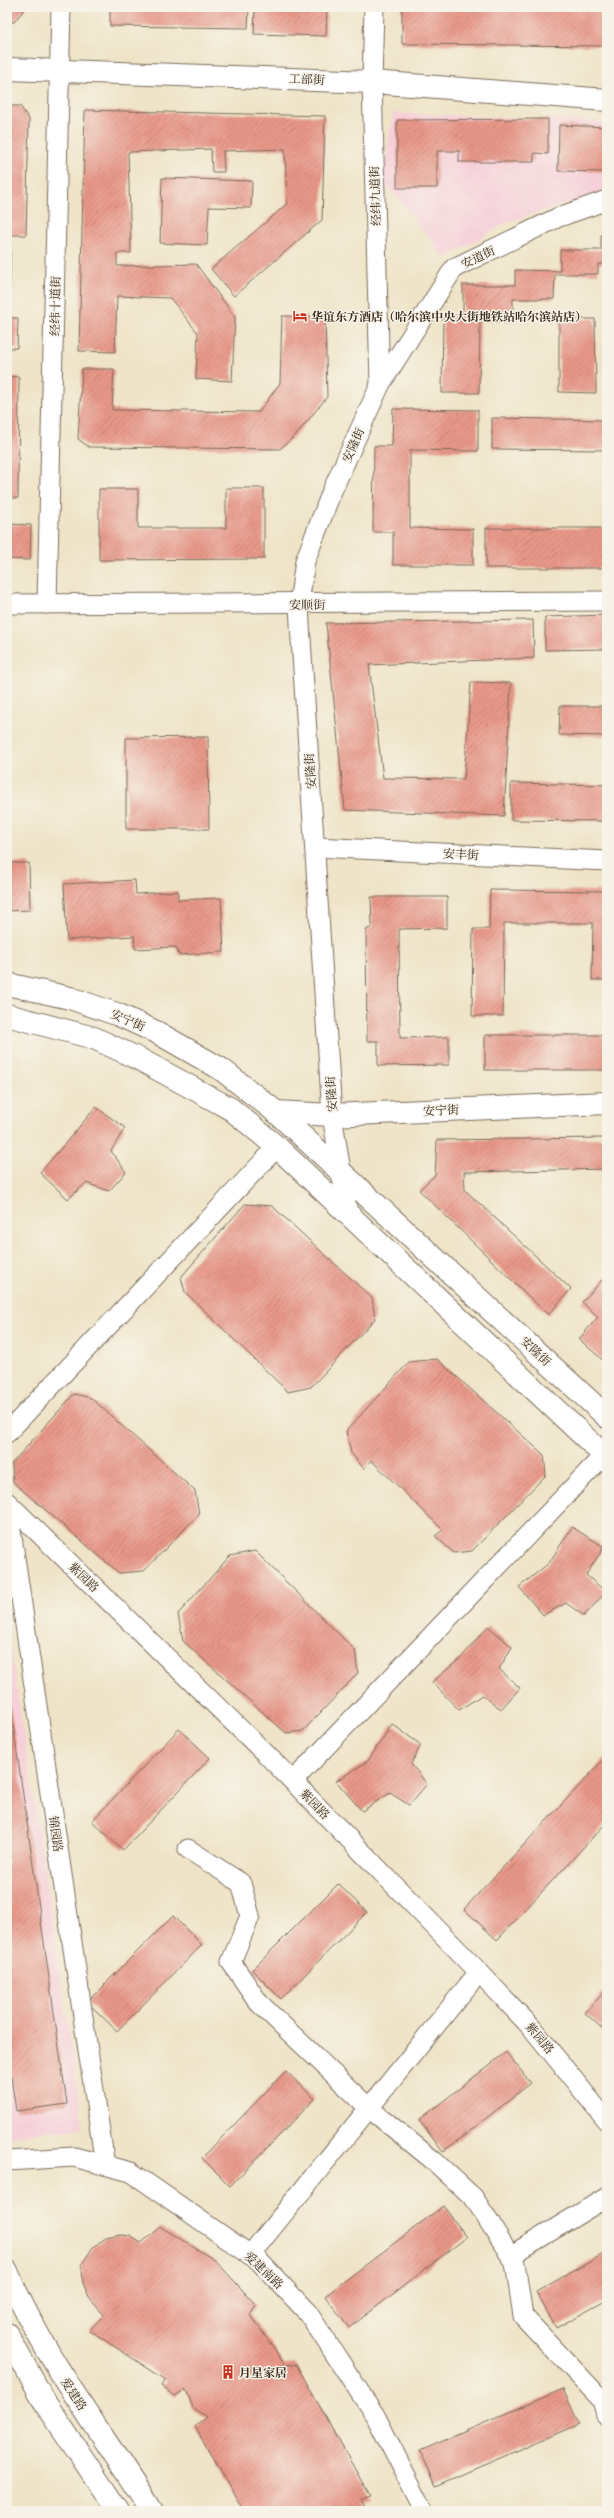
<svg xmlns="http://www.w3.org/2000/svg" width="614" height="2518" font-family="'Gentium Book Plus','Noto Serif SC',serif">
  <style>
    .built { fill: #f6cfd9 }
    .building { fill: url(#building-hatch) }
    .lines { fill: none; stroke-linecap: round; stroke-linejoin: round }
    .minor-casing { stroke: #7a6b5a; stroke-width: 21 }
    .major-casing { stroke: #7a6b5a; stroke-width: 24 }
    .minor { stroke: #fff; stroke-width: 19 }
    .major { stroke: #fff; stroke-width: 22 }
    .labels { text-anchor: middle; dominant-baseline: central; stroke-width: 3; stroke-linejoin: round; paint-order: stroke }
    .street-label { font-size: 12px; fill: #3b2a1e; stroke: #f7f3e8 }
    .poi-label { font-size: 12px; font-weight: bold; fill: #3b2a1e; stroke: #f7f3e8; text-anchor: start }
  </style>
  <defs>
    <pattern id="building-hatch" width="6" height="6" patternUnits="userSpaceOnUse"><rect width="6" height="6" fill="#e99889"/><path d="M-1 1l2-2M0 6l6-6M5 7l2-2" fill="none" stroke="#be7c6f"/></pattern>
  </defs>
  <rect width="100%" height="100%" fill="#f7f3e8"/>
  <filter id="ink" filterUnits="userSpaceOnUse"><feTurbulence type="fractalNoise" baseFrequency=".025" numOctaves="2"/><feDisplacementMap in="SourceGraphic" scale="8" xChannelSelector="R" yChannelSelector="G"/><feConvolveMatrix kernelMatrix="1 2 1 2 8 2 1 2 1" color-interpolation-filters="sRGB"/></filter>
  <filter id="wash" filterUnits="userSpaceOnUse"><feTurbulence type="fractalNoise" baseFrequency=".012" numOctaves="4" result="noise"/><feDisplacementMap in="SourceGraphic" scale="16" xChannelSelector="R" yChannelSelector="G"/><feGaussianBlur stdDeviation="0.9" result="paint"/><feColorMatrix in="noise" values="0 0 0 0 0 0 0 0 0 0 0 0 0 0 0 0 0 1.4 0 .05"/><feComposite in="paint" operator="in"/></filter>
  <g filter="url(#wash)">
    <rect width="100%" height="100%" fill="#efe4c8"/>
    <g class="built">
      <path d="M393,113L607,122V191L509,221L445,258L382,179Z"/>
      <path d="M7,1624L83,2127L7,2137Z"/>
    </g>
    <g id="blocks">
      <g class="building">
        <path d="M7,7H26L14,22H7Z"/>
        <path d="M84,7H249L248,28L110,26V9H84Z"/>
        <path d="M255,7H327L326,36L254,34Z"/>
        <path d="M402,7H607V46L402,44Z"/>
        <path d="M7,106H20L29,119L26,235H11L9,318H18L17,348H7Z"/>
        <path d="M85,110L325,116L322,220L234,296L211,269L287,204L285,149L223,151L224,172H212L211,149L128,152L131,253H117V266L196,264L235,317L232,381L196,379L198,333L170,298L117,296L115,352L79,351Z"/>
        <path d="M548,119V154L534,153V162H459V151H437V188H397V120Z"/>
        <path d="M559,125L607,127V172L558,171Z"/>
        <path d="M162,178L252,181L251,208L209,207L207,245L160,243Z"/>
        <path d="M601,235H607V264H598V274H555L554,299H513V321H480L479,393H442L443,315H463V285H515V270L560,271V250H601Z"/>
        <path d="M282,316L325,317L327,397L296,435L280,449L89,447L78,439L82,369H114L112,410L259,412L280,383Z"/>
        <path d="M559,319H595L596,393L559,392Z"/>
        <path d="M7,376L19,377L18,498H7Z"/>
        <path d="M393,409L478,410V451L410,450V528L473,529V565H393V532H373L374,446H392Z"/>
        <path d="M492,418L607,420V450L492,449Z"/>
        <path d="M226,488H264V559L99,560V489H138V528H226Z"/>
        <path d="M7,524L31,525L30,560L7,559Z"/>
        <rect x="486" y="528" width="121" height="40"/>
        <path d="M607,615V649L545,650V617Z"/>
        <path d="M533,620L534,658L369,665L383,778L464,779L471,682L511,683L504,816L345,810L326,623Z"/>
        <path d="M560,706H607V736L559,735Z"/>
        <path d="M208,737L209,829H126V738Z"/>
        <path d="M511,783L607,785V821L511,820Z"/>
        <path d="M7,863H29L30,910L7,911Z"/>
        <path d="M135,880L136,894L178,891V900L221,898L224,952L179,955L176,947L135,949L134,936L67,940L64,884Z"/>
        <path d="M490,890L607,891V980H592L593,923H504L503,1016H472L473,929H489Z"/>
        <path d="M371,897H447V928L399,929L400,1038L449,1037V1065L378,1066V1041H367L366,930L372,927Z"/>
        <path d="M605,1002L607,1070H485V1035H605Z"/>
        <path d="M96,1107L125,1128L111,1151L126,1172L109,1191L86,1183L68,1199L40,1173Z"/>
        <path d="M607,1138V1169L464,1172L465,1190L571,1289L548,1315L419,1190L435,1175L437,1140Z"/>
        <path d="M245,1204L272,1206L372,1298L375,1319L311,1387L288,1392L185,1292L181,1277Z"/>
        <path d="M607,1275V1364L579,1339L598,1317L582,1302Z"/>
        <path d="M437,1359L544,1455L546,1475L472,1551L454,1553L435,1536L443,1530L371,1460L364,1469L351,1453L346,1431L409,1362Z"/>
        <path d="M74,1394L91,1398L195,1491L199,1514L144,1571L119,1573L13,1482L12,1463Z"/>
        <path d="M572,1527L604,1547L586,1575L606,1592L584,1616L566,1603L543,1615L519,1587L549,1563Z"/>
        <path d="M255,1551L355,1650L358,1673L303,1731L286,1733L183,1641L178,1614L230,1556Z"/>
        <path d="M488,1626L512,1647L499,1669L520,1688L501,1709L482,1695L459,1710L432,1682L461,1658Z"/>
        <path d="M7,1682L67,2104L16,2111L7,2049Z"/>
        <path d="M392,1724L421,1745L411,1764L427,1784L409,1805L390,1793L362,1811L336,1781L368,1761Z"/>
        <path d="M179,1729L210,1758L123,1850L92,1821Z"/>
        <path d="M607,1756V1822L497,1940L464,1909Z"/>
        <path d="M338,1884L367,1912L281,1999L252,1970Z"/>
        <path d="M173,1916L202,1945L117,2031L87,2002Z"/>
        <path d="M607,1989V2033L585,2013Z"/>
        <path d="M506,2052L531,2083L443,2152L419,2120Z"/>
        <path d="M286,2071L315,2099L230,2186L202,2158Z"/>
        <path d="M443,2206L467,2237L349,2328L325,2296Z"/>
        <path d="M161,2227L216,2261L256,2305L250,2314L285,2365L296,2364L371,2498L361,2501L366,2511H244L195,2427L206,2417L193,2408L186,2389L175,2396L161,2386L166,2380L89,2330L104,2315L90,2299L83,2283L82,2264L93,2247L106,2238L121,2235L130,2236L141,2243Z"/>
        <path d="M607,2252V2300L556,2328L536,2292Z"/>
        <path d="M563,2389L579,2424L435,2486L420,2451Z"/>
      </g>
    </g>
  </g>
  <g filter="url(#ink)">
    <use href="#blocks" fill-opacity="0" stroke="#7a6b5a" stroke-width="1"/>
    <g class="lines">
      <defs>
        <g id="minor">
          <path d="M374,7L372,82L380,385"/>
          <path d="M7,604L607,601"/>
          <path d="M47,604L61,7"/>
          <path d="M315,847L607,861"/>
          <path d="M348,1215L332,1115L300,624L299,604L305,561L332,491L380,385L454,268L559,217L607,200"/>
          <path d="M7,1433L277,1147"/>
          <path d="M7,1502L272,1760L479,1972L532,2028L607,2121"/>
          <path d="M7,1503L105,2165"/>
          <path d="M293,1781L604,1455"/>
          <path d="M188,1849L241,1883L250,1916L231,1962L259,2003L369,2108L434,2161L474,2198L515,2263L523,2316L602,2400L607,2418"/>
          <path d="M7,2161L74,2157L131,2172L259,2261L308,2313L376,2417L424,2511"/>
          <path d="M250,2255L479,1972"/>
          <path d="M510,2256L607,2197"/>
        </g>
        <g id="major">
          <path d="M7,69L372,82L607,100"/>
          <path d="M7,984L70,998L119,1015L158,1033L221,1069L276,1112L607,1417"/>
          <path d="M7,1015L94,1038L139,1059L231,1109L277,1147L607,1458"/>
          <path d="M276,1112L332,1115L607,1103"/>
          <path d="M7,2271C43,2358 102,2431 151,2511"/>
          <path d="M7,2334L46,2404L118,2511"/>
        </g>
      </defs>
      <use href="#minor" class="minor-casing"/>
      <use href="#major" class="major-casing"/>
      <use href="#minor" class="minor"/>
      <use href="#major" class="major"/>
    </g>
  </g>
  <defs>
    <symbol id="hotel-bare" viewBox="-9 -9 18 18"><path d="M-6-4.5h1.5V1H6V5H4.5V3h-9V5H-6ZM-4 0a1.8 1.8 0 1 1 3.6 0ZM.5 0V-2.5h3Q6-2.5 6 0Z" fill="#c8321e" stroke="#f7f3e8" stroke-width="2.5" paint-order="stroke"/></symbol>
    <symbol id="building-bare" viewBox="-9 -9 18 18"><path d="M-4-6H4V6H1V3H-1V6H-4ZM-2.5-4.3h1.7v1.8h-1.7ZM.8-4.3h1.7v1.8H.8ZM-2.5-1h1.7V.8h-1.7ZM.8-1h1.7V.8H.8Z" fill="#c8321e" stroke="#f7f3e8" stroke-width="2.5" paint-order="stroke"/></symbol>
  </defs>
  <g fill-rule="evenodd">
    <use href="#hotel-bare" x="290" y="306" width="20" height="20"/>
    <use href="#building-bare" x="218" y="2362" width="20" height="20"/>
  </g>
  <g class="labels">
    <g class="street-label">
      <text transform="translate(307 79) rotate(2)">工部街</text>
      <text transform="translate(375 196) rotate(-92)">经纬九道街</text>
      <text transform="translate(478 257) rotate(-26)">安道街</text>
      <text transform="translate(55 306) rotate(-89)">经纬十道街</text>
      <text transform="translate(353 445) rotate(-66)">安隆街</text>
      <text x="307" y="604">安顺街</text>
      <text transform="translate(310 771) rotate(-94)">安隆街</text>
      <text transform="translate(461 854) rotate(3)">安丰街</text>
      <text transform="translate(128 1020) rotate(23)">安宁街</text>
      <text transform="translate(331 1094) rotate(-94)">安隆街</text>
      <text transform="translate(441 1110) rotate(-3)">安宁街</text>
      <text transform="translate(536 1351) rotate(43)">安隆街</text>
      <text transform="translate(84 1577) rotate(44)">紫园路</text>
      <text transform="translate(315 1804) rotate(46)">紫园路</text>
      <text transform="translate(56 1834) rotate(82)">锦园路</text>
      <text transform="translate(540 2038) rotate(50)">紫园路</text>
      <text transform="translate(264 2270) rotate(43)">爱建南路</text>
      <text transform="translate(74 2394) rotate(57)">爱建路</text>
    </g>
    <g class="poi-label">
      <text x="311" y="316">华谊东方酒店（哈尔滨中央大街地铁站哈尔滨站店）</text>
      <text x="239" y="2372">月星家居</text>
    </g>
  </g>
  <rect width="614" height="2518" fill="none" stroke="#f7f3e8" stroke-width="24"/>
</svg>
